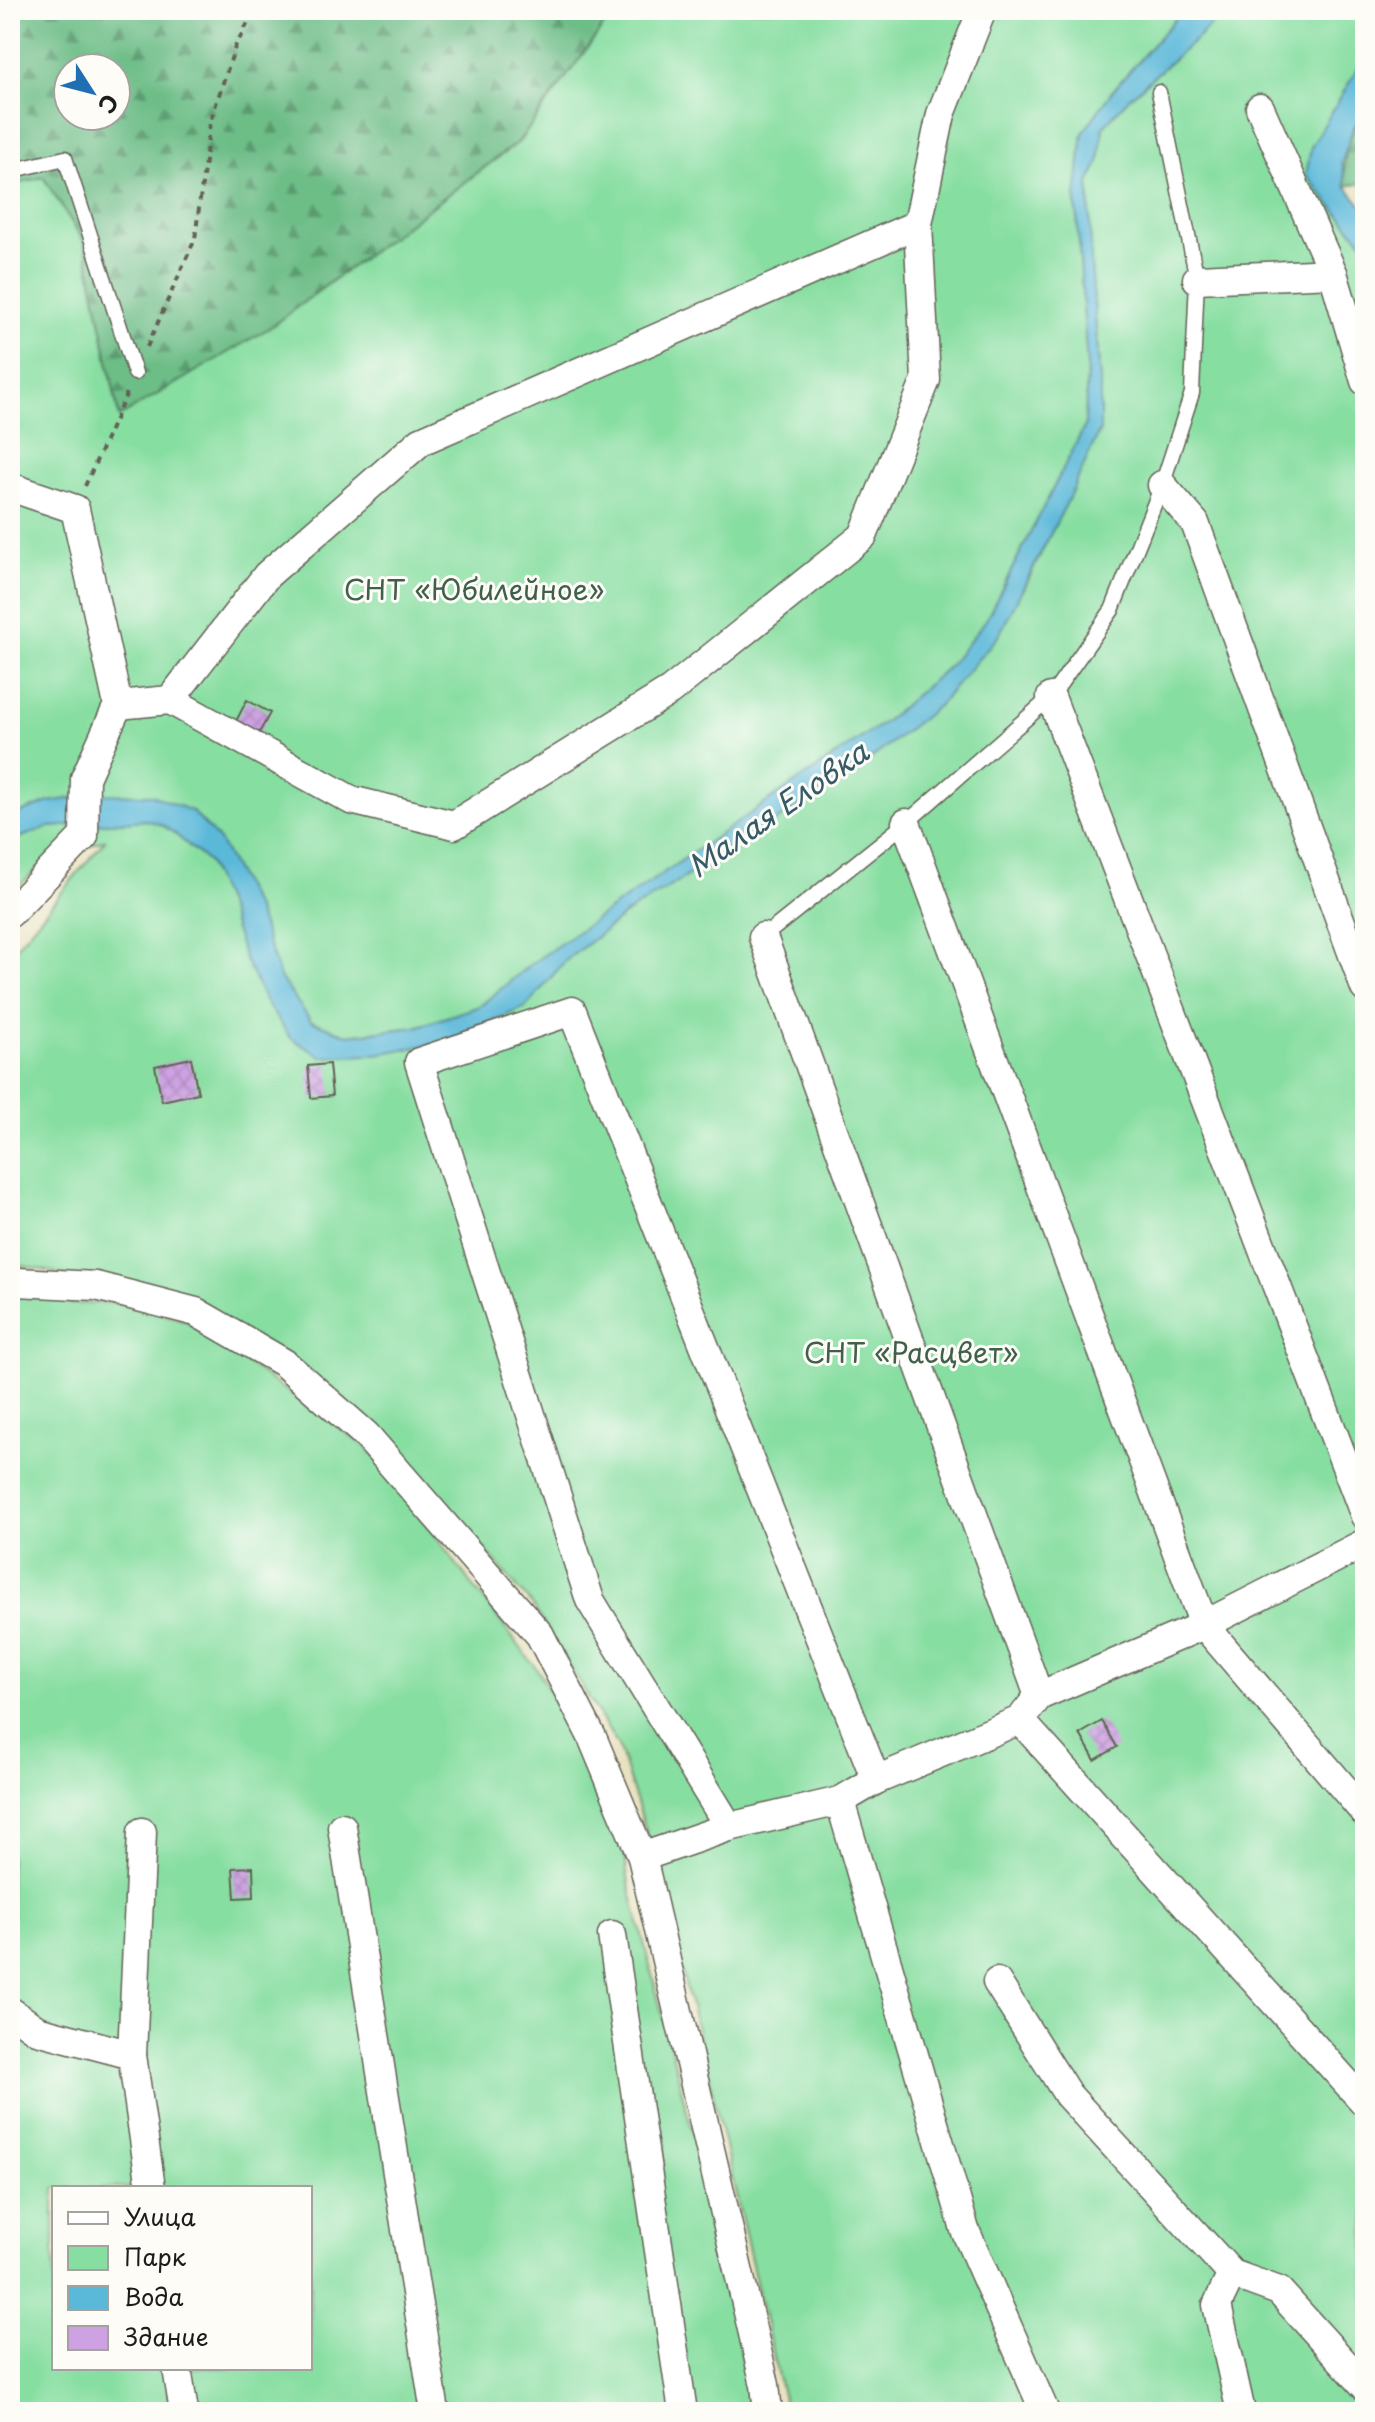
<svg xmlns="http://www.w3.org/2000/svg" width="1375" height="2422" font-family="'Playpen Sans',sans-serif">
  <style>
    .green { fill: #87dea1; stroke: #527d5e; stroke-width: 2; fill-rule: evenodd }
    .forest { fill: url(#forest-firs); stroke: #446c52; stroke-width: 2; fill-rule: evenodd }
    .water { fill: #5ab8d9; stroke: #3b6a7a; stroke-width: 2 }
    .building { fill: url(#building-cross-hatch) }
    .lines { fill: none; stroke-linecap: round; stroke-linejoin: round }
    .service-casing { stroke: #636156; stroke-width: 17 }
    .minor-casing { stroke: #636156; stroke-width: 31 }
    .path { stroke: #636156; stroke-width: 4; stroke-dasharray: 6 6; stroke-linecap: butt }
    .service { stroke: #fff; stroke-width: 14 }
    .minor { stroke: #fff; stroke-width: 28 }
    .labels { text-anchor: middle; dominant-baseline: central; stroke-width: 6; stroke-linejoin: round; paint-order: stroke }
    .park-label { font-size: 28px; fill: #41604b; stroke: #fdfcf7 }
    .water-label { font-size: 30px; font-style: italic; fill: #355a68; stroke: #fdfcf7 }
  </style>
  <defs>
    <pattern id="forest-firs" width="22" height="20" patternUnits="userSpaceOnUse" patternTransform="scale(2)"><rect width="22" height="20" fill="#6dbd87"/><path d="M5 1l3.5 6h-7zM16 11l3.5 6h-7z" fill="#59996e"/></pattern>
    <pattern id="building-cross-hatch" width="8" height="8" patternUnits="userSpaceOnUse" patternTransform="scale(2)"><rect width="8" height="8" fill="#cea2e2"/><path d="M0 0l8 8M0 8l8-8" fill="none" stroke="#b08bc1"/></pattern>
  </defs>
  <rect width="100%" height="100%" fill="#fdfcf7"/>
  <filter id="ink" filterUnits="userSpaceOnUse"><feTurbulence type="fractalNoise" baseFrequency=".0125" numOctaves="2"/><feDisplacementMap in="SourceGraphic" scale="16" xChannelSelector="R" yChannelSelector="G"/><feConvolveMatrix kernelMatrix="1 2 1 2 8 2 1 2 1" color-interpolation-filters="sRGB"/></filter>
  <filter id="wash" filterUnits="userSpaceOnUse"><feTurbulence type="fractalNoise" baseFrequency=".006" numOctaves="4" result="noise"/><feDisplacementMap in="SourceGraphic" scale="32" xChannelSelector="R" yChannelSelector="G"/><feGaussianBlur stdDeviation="1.8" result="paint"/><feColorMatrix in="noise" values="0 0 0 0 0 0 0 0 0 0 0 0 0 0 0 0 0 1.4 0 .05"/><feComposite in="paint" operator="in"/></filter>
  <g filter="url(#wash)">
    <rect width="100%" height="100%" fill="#e8e2c1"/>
    <g class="green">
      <path d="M615,10H1183L1113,90L1083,133L1076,199L1087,366L1085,426L986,620L951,664L886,721L599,917L531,964L480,1006L416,1027L347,1035L311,1021L280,978L257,911L192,811L49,802L10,817V186L43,177L85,243L119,417L269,328L519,142Z"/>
      <path d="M1224,10H1365V56L1349,86L1335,210L1365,245V2412H786L711,2086L648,1836L618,1746L534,1607L427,1482L289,1356L169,1290L81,1278L10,1263V954L106,839L41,865L10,895V841L49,827L147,820L162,825L174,833L208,862L229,911L245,960L322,1057L525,1007L565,961L627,913L852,774L1024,589L1100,430V381L1091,263L1089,183L1099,163L1103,126L1130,97L1201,35Z"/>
      <path d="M10,1287L73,1304L127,1302L186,1321L368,1448L541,1675L620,1824L629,1884L731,2284L749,2412H10ZM54,2188H310V2368H54Z"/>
    </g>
    <g class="forest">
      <path d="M10,10H615L519,141L269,328L119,417L85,243L43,177L10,186ZM68,68H116V116H68Z"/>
      <path d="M1365,111V183L1346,186C1341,155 1348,136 1365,111Z"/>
    </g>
    <g class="water">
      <path d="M1183,10H1224L1201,35L1130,97L1103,127L1099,163L1089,183L1091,263L1100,381V430L1069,498L999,635L939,705L852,774L627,913L565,961L526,1007L442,1043L370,1055L322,1057L291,1038L268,1006L245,960L229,911L208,862L174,833L162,825L147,820L49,827L10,841V817L49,802L97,794L152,795L192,811L219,840L257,911L280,978L311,1021L347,1035L416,1027L480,1006L531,964L599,917L886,721L951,664L986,620L1085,426L1087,366L1076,199L1083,133L1113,90Z"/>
      <path d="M1365,56V111L1353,128L1342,162L1346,186L1365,209V245L1306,175L1311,147Z"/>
    </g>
    <g id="blocks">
      <g class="building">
        <path d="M247,700L270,713L258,735L235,723Z"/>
        <path d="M191,1058L198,1093L162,1101L155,1066Z"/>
        <path d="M329,1064L332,1096L311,1098L308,1066Z"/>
        <path d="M1102,1721L1117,1747L1095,1760L1080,1734Z"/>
        <path d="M253,1867L254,1897L235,1898L233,1868Z"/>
      </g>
    </g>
  </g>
  <g filter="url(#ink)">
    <use href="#blocks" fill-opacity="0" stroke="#636156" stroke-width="2"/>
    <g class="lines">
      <defs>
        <g id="service">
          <path d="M10,171L65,158L135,373"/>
          <path d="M763,937L906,823L1051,697L1112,610L1162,485L1192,393L1197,279L1159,92"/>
        </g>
        <g id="minor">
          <path d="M1260,108L1333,273L1365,381"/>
          <path d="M1197,279L1333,273"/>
          <path d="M1162,485L1195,523L1365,988"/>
          <path d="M10,487L75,509L118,705L85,778L84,836L10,913"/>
          <path d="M1051,697L1365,1516"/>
          <path d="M170,700L267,575L421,441L918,224"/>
          <path d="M118,705L170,700L351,800L454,825L670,691L863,536L926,380L918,224L941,114L982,10"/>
          <path d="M906,823L1204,1625L1365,1813"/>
          <path d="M763,937L1039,1696"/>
          <path d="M10,1278L17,1282L96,1286L196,1312L284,1363L366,1435L540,1635L592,1737L642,1857L765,2385L768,2412"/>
          <path d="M1020,1720L1365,2103"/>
          <path d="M840,1801L965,2230L1045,2412"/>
          <path d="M342,1827L435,2412"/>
          <path d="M729,1827L590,1600L419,1062L572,1011L876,1780"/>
          <path d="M142,1832L132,2055L151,2188"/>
          <path d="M642,1857L729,1827L840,1801L876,1780L1020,1720L1039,1696L1204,1625L1365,1543"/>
          <path d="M612,1935L683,2412"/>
          <path d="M997,1982L1068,2095L1232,2274L1279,2291L1365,2386"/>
          <path d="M10,2011L37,2030L132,2055"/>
          <path d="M1232,2274L1217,2305L1241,2412"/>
          <path d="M177,2368L184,2412"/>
        </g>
      </defs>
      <use href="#service" class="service-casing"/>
      <use href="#minor" class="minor-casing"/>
      <g class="path">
        <path d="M147,347L195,239L210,122L235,47L255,10"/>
        <path d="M85,486L129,388"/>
      </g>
      <use href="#service" class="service"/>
      <use href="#minor" class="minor"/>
    </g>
  </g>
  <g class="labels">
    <g class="park-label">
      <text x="474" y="588">СНТ «Юбилейное»</text>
      <text x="911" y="1351">СНТ «Расцвет»</text>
    </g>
    <g class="water-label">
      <text transform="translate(777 808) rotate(-35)">Малая Еловка</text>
    </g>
  </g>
  <rect width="1375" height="2422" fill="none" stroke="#fdfcf7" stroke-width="40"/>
  <rect x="52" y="2186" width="260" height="184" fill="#fdfcf7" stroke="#a3a29f" stroke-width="2"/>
  <rect x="68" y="2212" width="40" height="12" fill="#ffffff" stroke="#a3a29f" stroke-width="2"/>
  <text x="124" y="2226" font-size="24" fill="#1c1c1c">Улица</text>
  <rect x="68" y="2246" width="40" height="24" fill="#87dea1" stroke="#a3a29f" stroke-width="2"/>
  <text x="124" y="2266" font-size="24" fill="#1c1c1c">Парк</text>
  <rect x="68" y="2286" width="40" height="24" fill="#5ab8d9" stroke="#a3a29f" stroke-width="2"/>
  <text x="124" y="2306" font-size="24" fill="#1c1c1c">Вода</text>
  <rect x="68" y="2326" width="40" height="24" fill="#cea2e2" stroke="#a3a29f" stroke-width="2"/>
  <text x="124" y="2346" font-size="24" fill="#1c1c1c">Здание</text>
  <g transform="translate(92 92) rotate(126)"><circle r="38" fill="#fdfcf7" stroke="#a3a29f" stroke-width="2"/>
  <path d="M0-6L14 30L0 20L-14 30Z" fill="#1f6fb2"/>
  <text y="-12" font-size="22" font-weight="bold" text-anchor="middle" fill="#1c1c1c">С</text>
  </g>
</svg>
